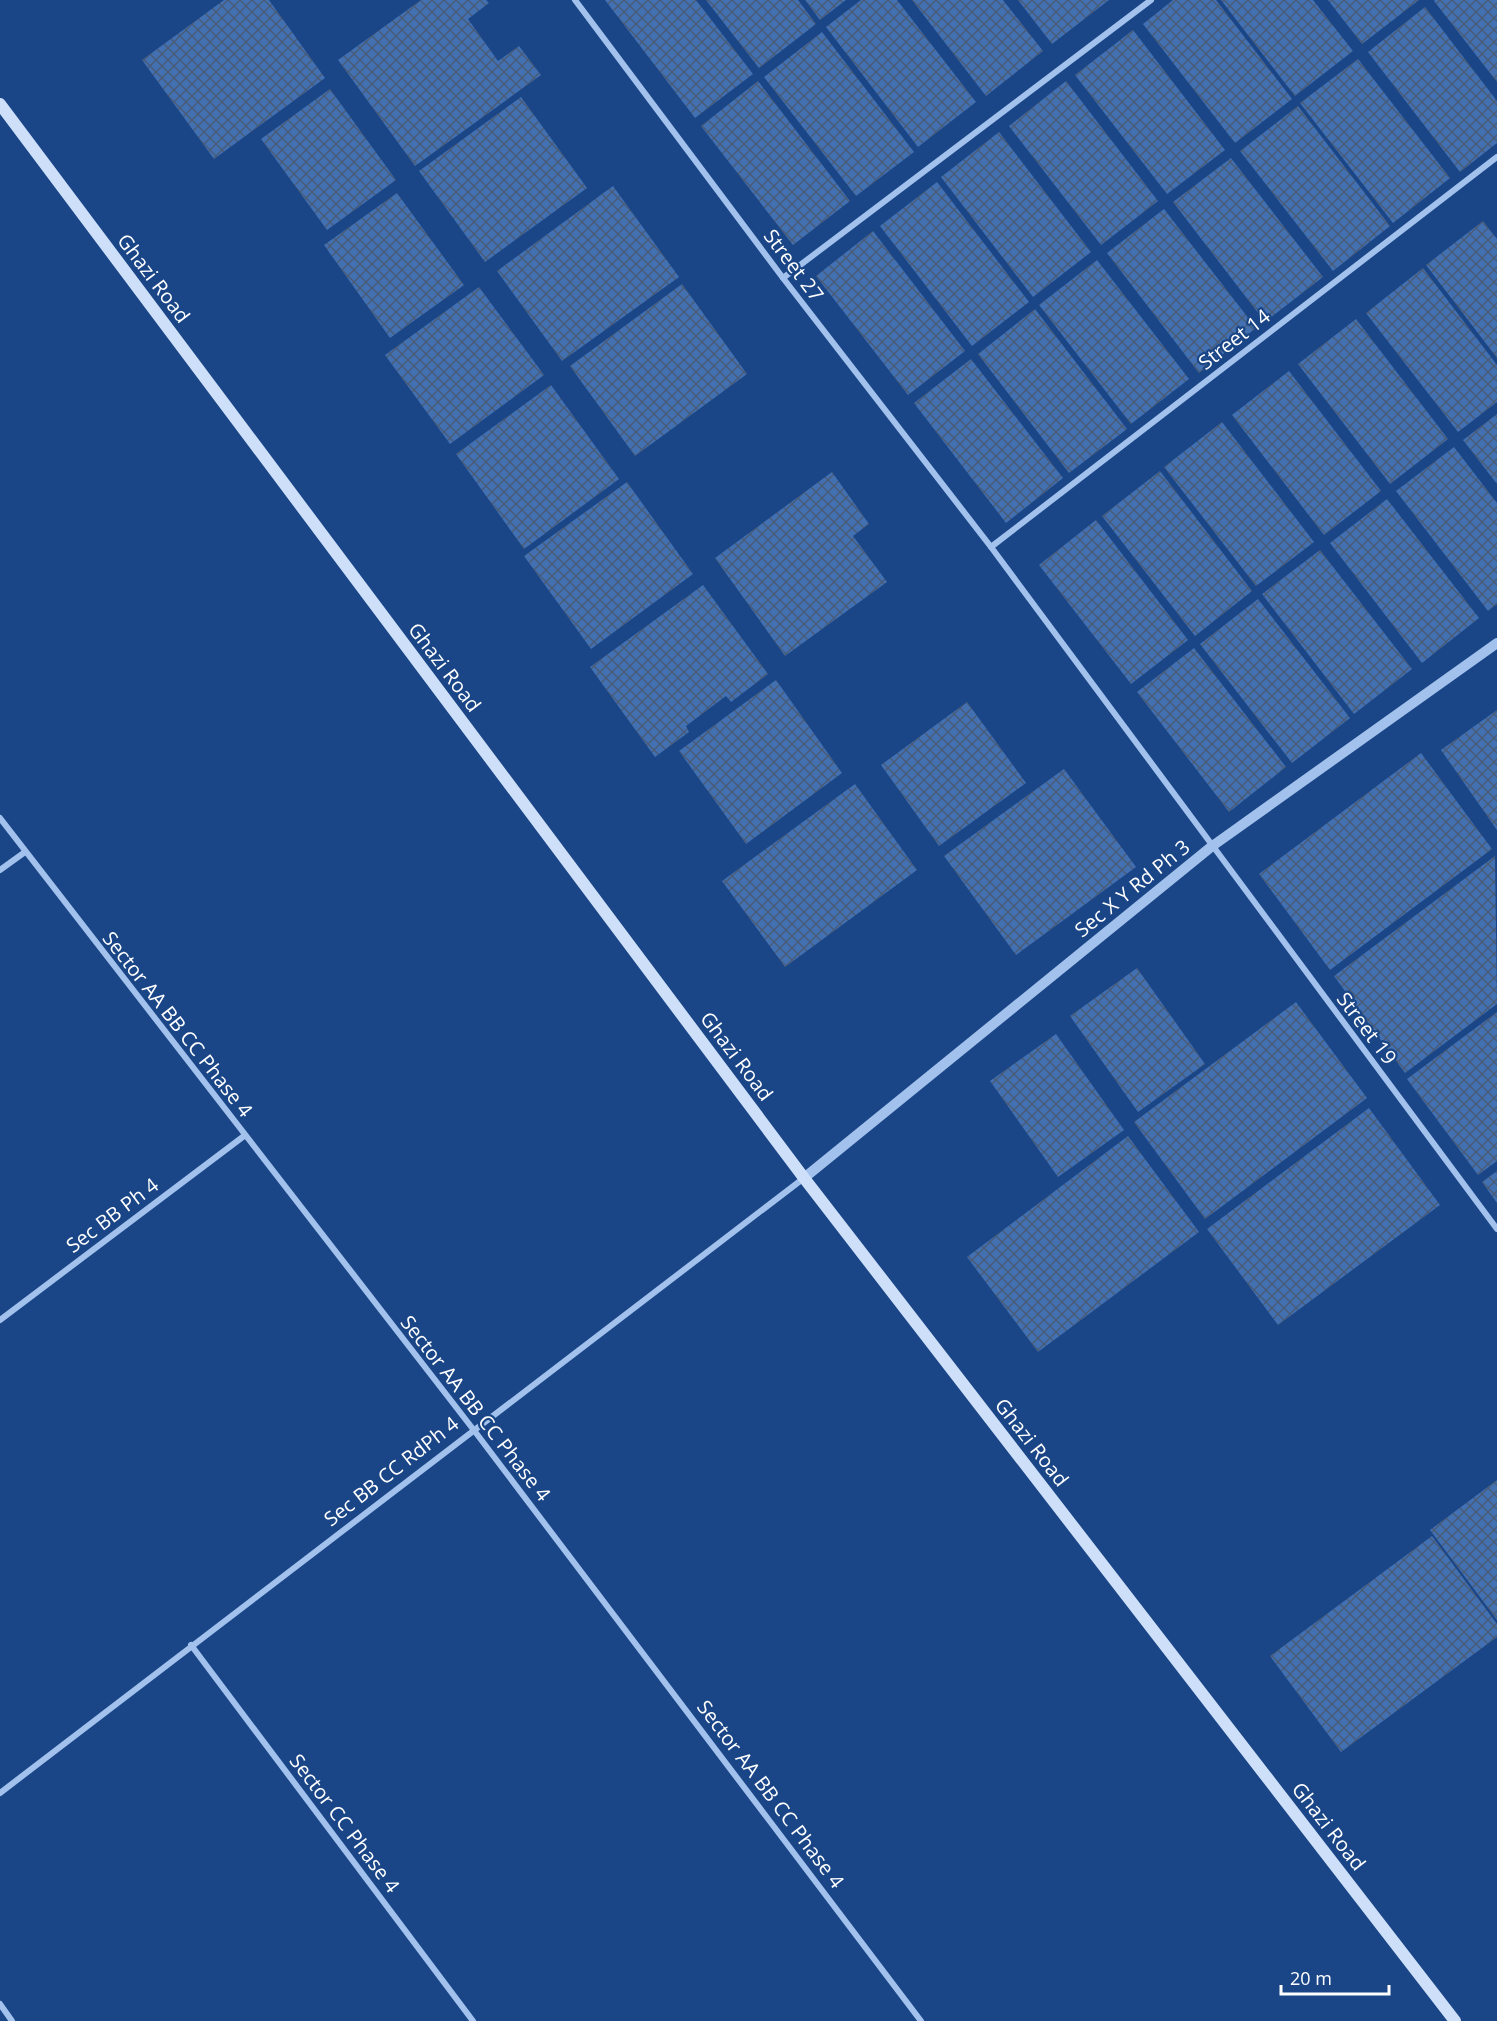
<svg xmlns="http://www.w3.org/2000/svg" width="1497" height="2021" font-family="'Open Sans',sans-serif">
  <style>
    .building { fill: url(#building-cross-hatch) }
    .lines { fill: none; stroke-linecap: round; stroke-linejoin: round }
    .minor { stroke: #a2c1ec; stroke-width: 6 }
    .tertiary { stroke: #a2c1ec; stroke-width: 10 }
    .secondary { stroke: #cedff9; stroke-width: 12 }
    .labels { text-anchor: middle; dominant-baseline: central; stroke-width: 4.5; stroke-linejoin: round; paint-order: stroke }
    .street-label { font-size: 20px; fill: #fff; stroke: #1a4687 }
  </style>
  <defs>
    <pattern id="building-cross-hatch" width="8" height="8" patternUnits="userSpaceOnUse" patternTransform="scale(1.5)"><rect width="8" height="8" fill="#4370b0"/><path d="M0 0l8 8M0 8l8-8" fill="none" stroke="#485c79"/></pattern>
  </defs>
  <rect width="100%" height="100%" fill="#1a4687"/>
  <g class="building">
    <path d="M224,0H269L325,78L214,159L142,60Z"/>
    <path d="M421,0H486L489,3L468,19L498,61L519,46L541,75L415,166L338,60Z"/>
    <path d="M605,0H696L753,74L695,118Z"/>
    <path d="M706,0H798L816,24L759,68Z"/>
    <path d="M805,0H846L820,20Z"/>
    <path d="M861,0H897L976,102L918,147L826,27Z"/>
    <path d="M912,0H1003L1043,51L986,96Z"/>
    <path d="M1018,0H1109L1052,44Z"/>
    <path d="M1173,0H1216L1292,99L1235,143L1143,24Z"/>
    <path d="M1221,0H1313L1353,51L1295,96Z"/>
    <path d="M1328,0H1419L1362,44Z"/>
    <path d="M1435,0H1497V82L1434,1Z"/>
    <path d="M1425,7L1497,101V143L1460,172L1368,52Z"/>
    <path d="M1133,30L1225,150L1167,194L1075,75Z"/>
    <path d="M822,32L914,152L856,196L764,77Z"/>
    <path d="M1358,59L1450,178L1393,223L1300,103Z"/>
    <path d="M758,81L850,201L793,245L701,126Z"/>
    <path d="M1066,81L1158,201L1101,245L1009,126Z"/>
    <path d="M330,89L396,180L327,230L261,139Z"/>
    <path d="M521,97L587,188L485,262L419,171Z"/>
    <path d="M1298,106L1390,226L1333,271L1240,151Z"/>
    <path d="M999,132L1091,252L1033,297L941,177Z"/>
    <path d="M1231,158L1323,277L1265,322L1173,202Z"/>
    <path d="M937,182L1029,302L972,346L880,226Z"/>
    <path d="M613,186L679,277L562,361L497,271Z"/>
    <path d="M397,193L464,285L390,338L324,245Z"/>
    <path d="M1164,209L1256,328L1199,373L1107,253Z"/>
    <path d="M1483,221L1497,239V358L1426,265Z"/>
    <path d="M873,231L965,351L908,395L816,276Z"/>
    <path d="M1097,260L1189,379L1131,424L1039,305Z"/>
    <path d="M1423,268L1497,365V402L1458,432L1366,313Z"/>
    <path d="M682,284L747,374L635,456L570,366Z"/>
    <path d="M479,287L544,375L450,444L385,355Z"/>
    <path d="M1035,309L1127,429L1069,473L978,354Z"/>
    <path d="M1356,319L1448,439L1390,484L1298,364Z"/>
    <path d="M971,359L1063,478L1006,523L914,403Z"/>
    <path d="M1289,371L1381,491L1324,535L1232,415Z"/>
    <path d="M551,385L619,479L524,549L456,454Z"/>
    <path d="M1497,414V484L1463,440Z"/>
    <path d="M1222,422L1314,542L1256,586L1164,467Z"/>
    <path d="M1454,447L1497,503V604L1488,611L1396,491Z"/>
    <path d="M1160,471L1252,591L1195,636L1102,516Z"/>
    <path d="M832,472L869,524L853,536L887,582L785,656L715,558Z"/>
    <path d="M627,482L693,574L591,649L524,556Z"/>
    <path d="M1387,499L1479,618L1422,663L1330,543Z"/>
    <path d="M1096,520L1188,640L1131,684L1039,565Z"/>
    <path d="M1320,550L1412,669L1354,714L1262,594Z"/>
    <path d="M703,585L768,674L731,702L726,696L686,726L689,732L655,757L590,667Z"/>
    <path d="M1258,599L1350,718L1292,763L1200,644Z"/>
    <path d="M1194,648L1286,767L1229,812L1137,692Z"/>
    <path d="M776,680L842,773L746,844L679,751Z"/>
    <path d="M967,702L1026,783L939,846L881,765Z"/>
    <path d="M1497,710V830L1441,750Z"/>
    <path d="M1421,753L1492,849L1330,970L1259,874Z"/>
    <path d="M1064,769L1136,867L1016,955L944,856Z"/>
    <path d="M855,784L917,870L785,967L722,881Z"/>
    <path d="M1495,856L1497,1004L1405,1073L1334,976Z"/>
    <path d="M1137,968L1205,1064L1138,1112L1070,1016Z"/>
    <path d="M1296,1002L1367,1098L1205,1219L1134,1122Z"/>
    <path d="M1497,1012V1161L1478,1175L1407,1079Z"/>
    <path d="M1056,1034L1124,1130L1058,1177L990,1081Z"/>
    <path d="M1369,1108L1440,1205L1278,1325L1207,1229Z"/>
    <path d="M1128,1136L1199,1232L1038,1352L967,1257Z"/>
    <path d="M1497,1171V1203L1482,1182Z"/>
    <path d="M1497,1480V1620L1430,1530Z"/>
    <path d="M1432,1536L1497,1624V1637L1341,1752L1270,1656Z"/>
  </g>
  <g class="lines">
    <g class="minor">
      <path d="M575,0L783,278L991,547L1497,1229"/>
      <path d="M783,278L1151,0"/>
      <path d="M991,547L1497,157"/>
      <path d="M0,818L473,1429L921,2021"/>
      <path d="M0,870L25,852"/>
      <path d="M0,1320L244,1136"/>
      <path d="M191,1645L473,2021"/>
      <path d="M0,1793L804,1178"/>
      <path d="M0,2004L12,2021"/>
    </g>
    <path class="tertiary" d="M804,1178L1211,847L1497,643"/>
    <path class="secondary" d="M0,104L804,1178L1455,2021"/>
  </g>
  <g class="labels">
    <g class="street-label">
      <text transform="translate(794 265) rotate(53)">Street 27</text>
      <text transform="translate(154 278) rotate(53)">Ghazi Road</text>
      <text transform="translate(1234 339) rotate(-38)">Street 14</text>
      <text transform="translate(445 667) rotate(53)">Ghazi Road</text>
      <text transform="translate(1132 888) rotate(-39)">Sec X Y Rd Ph 3</text>
      <text transform="translate(178 1024) rotate(52)">Sector AA BB CC Phase 4</text>
      <text transform="translate(1367 1028) rotate(53)">Street 19</text>
      <text transform="translate(737 1056) rotate(53)">Ghazi Road</text>
      <text transform="translate(112 1215) rotate(-37)">Sec BB Ph 4</text>
      <text transform="translate(476 1408) rotate(52)">Sector AA BB CC Phase 4</text>
      <text transform="translate(1032 1442) rotate(52)">Ghazi Road</text>
      <text transform="translate(391 1471) rotate(-38)">Sec BB CC RdPh 4</text>
      <text transform="translate(771 1794) rotate(53)">Sector AA BB CC Phase 4</text>
      <text transform="translate(345 1823) rotate(53)">Sector CC Phase 4</text>
      <text transform="translate(1329 1826) rotate(52)">Ghazi Road</text>
    </g>
  </g>
  <path d="M1281 1985v9h108v-9" fill="none" stroke="#ffffff" stroke-width="3"/>
  <text x="1290" y="1985" font-size="18" fill="#ffffff" stroke="#1a4687" stroke-width="4.5" paint-order="stroke">20 m</text>
</svg>
